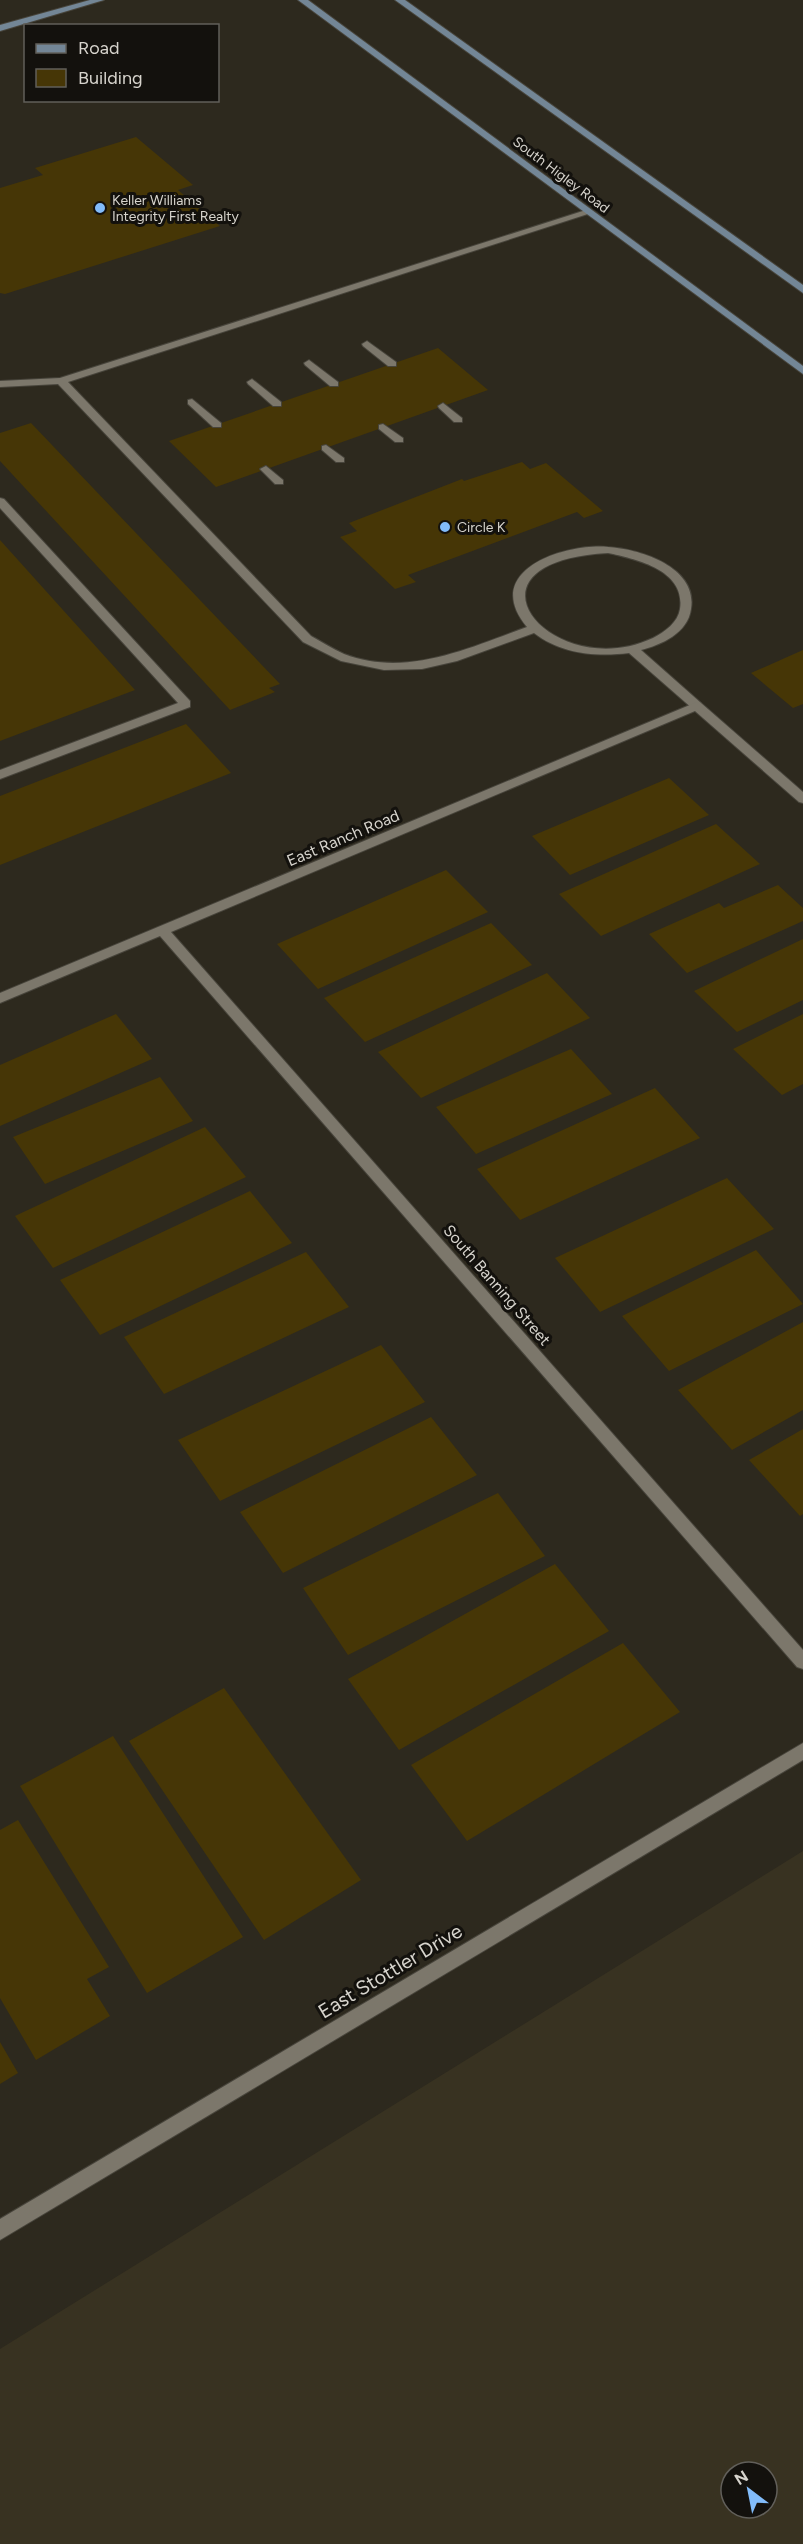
<svg xmlns="http://www.w3.org/2000/svg" width="803" height="2544" font-family="Figtree,sans-serif">
  <style>
    .built { fill: #383221; fill-rule: evenodd }
    .building { fill: #463606 }
    .lines { fill: none; stroke-linecap: round; stroke-linejoin: round }
    .lane-casing { stroke: #47443b; stroke-width: 2 }
    .street-casing { stroke: #47443b; stroke-width: 2 }
    .secondary-casing { stroke: #47443b; stroke-width: 2 }
    .lane { fill: #7c776b; fill-rule: evenodd }
    .street { fill: #7c776b; fill-rule: evenodd }
    .secondary { fill: #738696; fill-rule: evenodd }
    .poi-dot { fill: #82bcfa; stroke: #13110d; stroke-width: 2 }
    .labels { text-anchor: middle; dominant-baseline: central; stroke-width: 6; stroke-linejoin: round; paint-order: stroke }
    .far-street-label { font-size: 14px; fill: #d7d4cd; stroke: #13110d }
    .far-poi-label { font-size: 14px; fill: #d7d4cd; stroke: #13110d; text-anchor: start }
    .street-label { font-size: 16px; fill: #d7d4cd; stroke: #13110d }
    .near-street-label { font-size: 20px; fill: #d7d4cd; stroke: #13110d }
  </style>
  <rect width="100%" height="100%" fill="#2d291e"/>
  <path class="built" d="M803,1851V2544H0V2349ZM731,2472H767V2508H731Z"/>
  <g class="building">
    <path d="M136,137L193,185L178,190L220,226L5,294L0,293V188L43,175L35,168Z"/>
    <path d="M438,348L488,390L216,487L169,441Z"/>
    <path d="M31,423L280,684L269,688L275,692L230,710L0,461V433Z"/>
    <path d="M522,462L530,469L546,463L603,511L584,518L577,512L408,575L416,582L395,589L340,537L357,531L349,523L462,479L464,481Z"/>
    <path d="M0,540L135,690L0,741Z"/>
    <path d="M803,650V704L793,708L751,673Z"/>
    <path d="M186,724L231,773L0,865V796Z"/>
    <path d="M669,778L709,815L570,875L532,836Z"/>
    <path d="M716,824L760,864L601,936L559,894Z"/>
    <path d="M446,870L488,912L318,989L277,944Z"/>
    <path d="M778,885L803,908V921L687,973L649,934L719,903L724,908Z"/>
    <path d="M491,923L532,965L365,1042L324,998Z"/>
    <path d="M803,939V1000L737,1032L694,991Z"/>
    <path d="M547,973L590,1018L421,1098L378,1052Z"/>
    <path d="M116,1014L152,1059L0,1126V1065Z"/>
    <path d="M803,1014V1084L782,1095L733,1049Z"/>
    <path d="M571,1049L612,1094L476,1154L436,1107Z"/>
    <path d="M160,1077L193,1121L45,1184L13,1137Z"/>
    <path d="M655,1088L700,1138L520,1220L477,1169Z"/>
    <path d="M205,1127L246,1177L53,1268L15,1216Z"/>
    <path d="M727,1178L774,1229L600,1312L555,1258Z"/>
    <path d="M250,1191L292,1243L100,1335L60,1280Z"/>
    <path d="M756,1250L803,1304L669,1371L622,1316Z"/>
    <path d="M306,1252L349,1307L164,1394L124,1337Z"/>
    <path d="M803,1322V1410L732,1450L678,1390Z"/>
    <path d="M381,1345L425,1402L220,1501L178,1440Z"/>
    <path d="M431,1417L477,1475L283,1573L240,1512Z"/>
    <path d="M803,1429V1514L800,1516L749,1460Z"/>
    <path d="M498,1493L545,1556L348,1655L303,1588Z"/>
    <path d="M555,1564L609,1631L399,1750L348,1679Z"/>
    <path d="M623,1643L680,1712L467,1841L411,1765Z"/>
    <path d="M224,1688L361,1880L264,1940L129,1741Z"/>
    <path d="M113,1736L243,1937L147,1993L20,1786Z"/>
    <path d="M18,1820L109,1967L87,1979L110,2016L36,2060L0,1998V1830Z"/>
    <path d="M0,2042L18,2073L0,2084Z"/>
  </g>
  <g class="lines">
    <defs>
      <g id="lane">
        <path d="M586,210L594,212L68,382L311,636C322,642 333,649 344,654C406,678 469,648 527,627C480,571 564,543 608,547C640,549 698,567 691,609C688,633 661,645 641,650L701,703V709H693L629,653C596,657 561,654 534,633L457,661L422,669L384,670L341,661L303,642L58,384L0,387V381L60,378ZM608,553C636,559 686,570 680,609C678,622 665,632 653,638C553,685 447,562 608,553Z"/>
        <path d="M367,341L396,362V366H388L363,346L362,344Z"/>
        <path d="M309,360L338,382V386H330L305,365L304,363Z"/>
        <path d="M252,379L281,402V406H273L248,384L247,382Z"/>
        <path d="M192,399L221,423V427H213L188,404V400Z"/>
        <path d="M443,403L462,418V422H454L439,408L438,406Z"/>
        <path d="M383,424L403,438V442H395L379,429V425Z"/>
        <path d="M326,445L344,458V462H336L322,450V446Z"/>
        <path d="M266,466L283,480V484H275L260,469Z"/>
        <path d="M0,498L4,499L190,701V707L0,779V770L178,703L0,508Z"/>
      </g>
      <g id="street">
        <path d="M697,702L701,703L803,792V803L799,802L695,711L171,932L803,1650V1669L797,1667L160,936L0,1003V993Z"/>
        <path d="M803,1743V1760L0,2240V2219Z"/>
      </g>
      <g id="secondary">
        <path d="M90,0H104L0,31V25Z"/>
        <path d="M298,0H308L803,366V374Z"/>
        <path d="M395,0H405L803,285V293Z"/>
      </g>
    </defs>
    <use href="#lane" class="lane-casing"/>
    <use href="#street" class="street-casing"/>
    <use href="#secondary" class="secondary-casing"/>
    <use href="#lane" class="lane"/>
    <use href="#street" class="street"/>
    <use href="#secondary" class="secondary"/>
  </g>
  <g class="poi-dot">
    <circle cx="100" cy="208" r="6"/>
    <circle cx="445" cy="527" r="6"/>
  </g>
  <g class="labels">
    <g class="far-street-label">
      <text transform="translate(561 175) rotate(37)">South Higley Road</text>
    </g>
    <g class="far-poi-label">
      <text x="112" y="200">Keller Williams<tspan x="112" dy="16">Integrity First Realty</tspan></text>
      <text x="457" y="527">Circle K</text>
    </g>
    <g class="street-label">
      <text transform="translate(343 838) rotate(-23)">East Ranch Road</text>
      <text transform="translate(497 1285) rotate(49)">South Banning Street</text>
    </g>
    <g class="near-street-label">
      <text transform="translate(390 1971) rotate(-31)">East Stottler Drive</text>
    </g>
  </g>
  <rect x="24" y="24" width="195" height="78" fill="#13110d" stroke="#615f5a" stroke-width="1.5"/>
  <rect x="36" y="44" width="30" height="9" fill="#738696" stroke="#615f5a" stroke-width="1.5"/>
  <text x="78" y="54" font-size="18" fill="#d7d4cd">Road</text>
  <rect x="36" y="69" width="30" height="18" fill="#463606" stroke="#615f5a" stroke-width="1.5"/>
  <text x="78" y="84" font-size="18" fill="#d7d4cd">Building</text>
  <g transform="translate(749 2490) rotate(328)"><circle r="28" fill="#13110d" stroke="#615f5a" stroke-width="1.5"/>
  <path d="M0-4.5L10 22L0 15L-10 22Z" fill="#82bcfa"/>
  <text y="-9" font-size="16" font-weight="bold" text-anchor="middle" fill="#d7d4cd">N</text>
  </g>
</svg>
